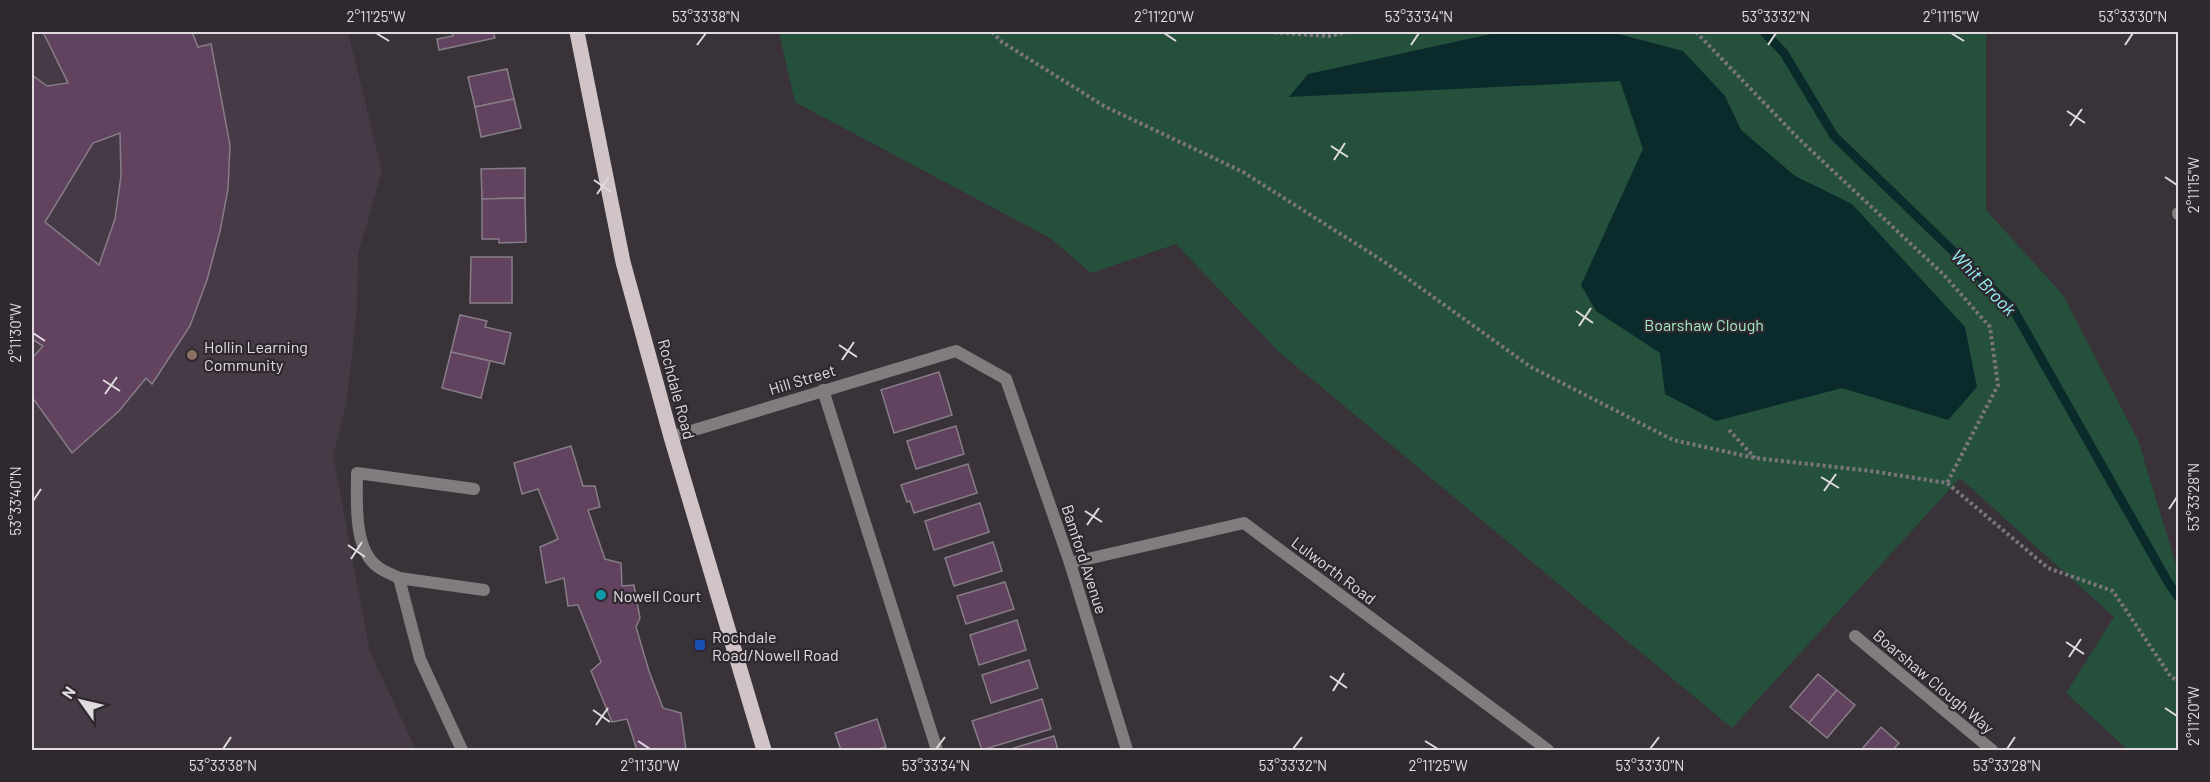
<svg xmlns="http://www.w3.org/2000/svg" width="2210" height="782" font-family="Barlow,sans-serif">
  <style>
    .built { fill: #463a46 }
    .green { fill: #25503c }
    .water { fill: #0b2a2b }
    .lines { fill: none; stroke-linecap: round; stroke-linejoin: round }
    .stream { stroke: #0b2a2b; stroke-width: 9 }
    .building { fill: #614360; stroke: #867d86; stroke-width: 1.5; fill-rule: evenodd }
    .path { stroke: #7c757b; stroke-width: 4; stroke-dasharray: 3 3; stroke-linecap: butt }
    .service { stroke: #827c7e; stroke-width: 12 }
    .minor { stroke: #827c7e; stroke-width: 12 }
    .primary { stroke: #d0c4c6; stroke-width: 15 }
    .ticks { fill: none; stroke: #e0dbdf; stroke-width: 2 }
    .education-dot { fill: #8d6e63; stroke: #2f282f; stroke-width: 2 }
    .culture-dot { fill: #0f9aa8; stroke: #2f282f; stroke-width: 2 }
    .transit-dot { fill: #1a4fb4; stroke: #2f282f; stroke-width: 2 }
    .labels { text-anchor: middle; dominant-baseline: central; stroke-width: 4.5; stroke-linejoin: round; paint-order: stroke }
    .park-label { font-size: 16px; fill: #a2ecc7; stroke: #2f282f }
    .poi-label { font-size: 16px; fill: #e0dbdf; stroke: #2f282f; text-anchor: start }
    .street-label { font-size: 16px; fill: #e0dbdf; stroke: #2f282f }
    .water-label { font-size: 18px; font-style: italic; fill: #96f5f9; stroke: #2f282f }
    .neatline { fill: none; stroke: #e0dbdf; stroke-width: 2 }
    .ticks-label { font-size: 15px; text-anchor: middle; fill: #e0dbdf }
  </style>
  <rect width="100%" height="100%" fill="#393239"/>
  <path class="built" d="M32,32H348L382,171L358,254L357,310L347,399L333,456L370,652L416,750H36L32,749Z"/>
  <path class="green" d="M779,32H1986V210L2063,295L2138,440L2178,571V750H2128L2066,693L2114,617L1960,478L1732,728L1278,351L1176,244L1091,273L1050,238L795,102Z"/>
  <path class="water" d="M1500,32H1611L1683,51L1725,96L1741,130L1795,176L1852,204L1965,327L1977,387L1948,420L1842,388L1716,421L1665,394L1660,353L1596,311L1581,285L1643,149L1620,81L1289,97L1308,74Z"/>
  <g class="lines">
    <path class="stream" d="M1764,32L1784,53L1834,136L2013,309L2168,582L2178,597"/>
  </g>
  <g class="building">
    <path d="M43,32H192L198,47L211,44L230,145L228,189L220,231L207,280L190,326L152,384L146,378L119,411L72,453L32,397V358L43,346L32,339V75L47,86L68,83ZM120,133L121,176L115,219L99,265L45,222L93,143Z"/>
    <path d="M452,32H493L495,38L439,50L437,39L453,36Z"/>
    <path d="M507,69L514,99L475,107L468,77Z"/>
    <path d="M514,99L521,128L481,137L475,107Z"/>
    <path d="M525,168V198L482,199L481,169Z"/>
    <path d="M525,198L526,242L499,243V239H482V199Z"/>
    <path d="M471,257H512V303H470Z"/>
    <path d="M460,315L487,321L485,327L511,333L504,364L451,352Z"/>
    <path d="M451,352L490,361L481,398L442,388Z"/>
    <path d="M939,372L952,415L894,433L881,390Z"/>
    <path d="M956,426L964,454L916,469L907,441Z"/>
    <path d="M571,446L583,486H595L600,507L588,510L605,559L621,563L622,586L634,585L640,618L636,627L649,671L663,708L681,713L686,750H637L627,719L612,722L591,671L601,662L578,605L568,606L564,578L546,583L540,547L558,539L538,489L522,494L514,463Z"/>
    <path d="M968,464L977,493L914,513L910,501L907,502L901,485Z"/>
    <path d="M980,503L989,532L934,550L925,521Z"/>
    <path d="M993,542L1002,571L954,586L945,558Z"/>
    <path d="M1005,582L1014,609L966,624L957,596Z"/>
    <path d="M1017,620L1026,650L979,665L970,635Z"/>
    <path d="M1029,660L1038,688L991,703L982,675Z"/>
    <path d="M1818,674L1837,690L1809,723L1790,707Z"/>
    <path d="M1837,690L1855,705L1827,738L1809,723Z"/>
    <path d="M1042,699L1051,729L982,750L972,721Z"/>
    <path d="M877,719L886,747L874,750H841L835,733Z"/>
    <path d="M1881,727L1899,743L1893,750H1861Z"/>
    <path d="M1054,736L1058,750H1007Z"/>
  </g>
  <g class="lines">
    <g class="path">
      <path d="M992,32L1002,42L1104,106L1243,172L1383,261L1531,367L1673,440L1755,458L1871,471L1947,483L2048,568L2113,591L2171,677L2178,681"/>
      <path d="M1268,32L1329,36L1348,32"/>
      <path d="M1696,32L1799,139L1944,275L1990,327L1998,385L1947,483"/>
      <path d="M1729,430L1755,458"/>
    </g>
    <g class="service">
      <path d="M823,390L937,750"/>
      <path d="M399,578C392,574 384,572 378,567C353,550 357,500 357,473L474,489"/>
      <path d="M462,750L420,659L399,578L484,590"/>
    </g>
    <g class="minor">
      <path d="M2178,213V214"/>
      <path d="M671,437L956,351L1006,379L1070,563L1127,750"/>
      <path d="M1070,563L1244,523L1548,750"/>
      <path d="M1855,636L1992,750"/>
    </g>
    <path class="primary" d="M577,32L623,262L671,437L764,750"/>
  </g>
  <path class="ticks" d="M376,33L389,41M1164,33L1176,41M1951,33L1964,41M697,45L706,33M1411,45L1419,33M1768,45L1776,33M2125,45L2133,33M2067,111L2085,123M2070,126L2082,109M1331,146L1348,157M1334,160L1345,143M2165,177L2177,185M594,180L611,192M597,194L609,177M1576,311L1593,323M1579,326L1591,308M33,333L45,341M839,345L857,357M842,360L854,342M103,380L120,391M105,394L117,377M1821,477L1839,488M1824,491L1836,474M33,501L41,489M2169,509L2177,497M1085,511L1102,522M1087,525L1099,508M348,545L365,557M351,559L362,542M2066,642L2084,654M2069,657L2081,639M1330,676L1347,688M1333,691L1344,673M2165,708L2177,716M593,710L610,722M596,725L608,708M638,741L650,749M1425,741L1438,749M223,749L231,737M936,749L945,737M1293,749L1302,737M1650,749L1659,737M2007,749L2015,737"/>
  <circle class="education-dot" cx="192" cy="355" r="6"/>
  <circle class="culture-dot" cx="601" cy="595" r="6"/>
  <rect class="transit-dot" x="694" y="639" width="12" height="12" rx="3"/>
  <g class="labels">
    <g class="park-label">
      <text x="1704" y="324">Boarshaw Clough</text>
    </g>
    <g class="poi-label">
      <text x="204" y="346">Hollin Learning<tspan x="204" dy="18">Community</tspan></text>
      <text x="613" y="595">Nowell Court</text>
      <text x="712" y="636">Rochdale<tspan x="712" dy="18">Road/Nowell Road</tspan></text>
    </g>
    <g class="street-label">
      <text transform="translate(802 379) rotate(-17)">Hill Street</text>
      <text transform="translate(677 389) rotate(75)">Rochdale Road</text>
      <text transform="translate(1085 559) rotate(72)">Bamford Avenue</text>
      <text transform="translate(1334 570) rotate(37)">Lulworth Road</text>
      <text transform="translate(1934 681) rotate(40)">Boarshaw Clough Way</text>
    </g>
    <g class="water-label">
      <text transform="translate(1984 282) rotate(46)">Whit Brook</text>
    </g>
  </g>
  <rect width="2210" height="782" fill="none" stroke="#2f282f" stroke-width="66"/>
  <g transform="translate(81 701) rotate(304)" stroke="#2f282f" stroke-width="4.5" paint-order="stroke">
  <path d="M0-4.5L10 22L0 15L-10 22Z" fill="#e0dbdf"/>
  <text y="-9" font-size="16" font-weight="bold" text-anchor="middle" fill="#e0dbdf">N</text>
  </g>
  <rect x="33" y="33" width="2144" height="716" class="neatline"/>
  <g class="ticks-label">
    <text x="376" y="22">2°11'25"W</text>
    <text x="706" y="22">53°33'38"N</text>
    <text x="1164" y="22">2°11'20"W</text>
    <text x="1419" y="22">53°33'34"N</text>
    <text x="1776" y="22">53°33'32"N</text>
    <text x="1951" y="22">2°11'15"W</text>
    <text x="2133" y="22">53°33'30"N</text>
    <text transform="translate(2194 185) rotate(-90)" y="5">2°11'15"W</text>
    <text transform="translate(16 333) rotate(-90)" y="5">2°11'30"W</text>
    <text transform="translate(2194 497) rotate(-90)" y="5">53°33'28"N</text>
    <text transform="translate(16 501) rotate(-90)" y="5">53°33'40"N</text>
    <text transform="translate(2194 716) rotate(-90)" y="5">2°11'20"W</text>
    <text x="223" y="771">53°33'38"N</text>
    <text x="650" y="771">2°11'30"W</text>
    <text x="936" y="771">53°33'34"N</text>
    <text x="1293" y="771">53°33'32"N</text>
    <text x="1438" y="771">2°11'25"W</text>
    <text x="1650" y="771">53°33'30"N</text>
    <text x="2007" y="771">53°33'28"N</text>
  </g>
</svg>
